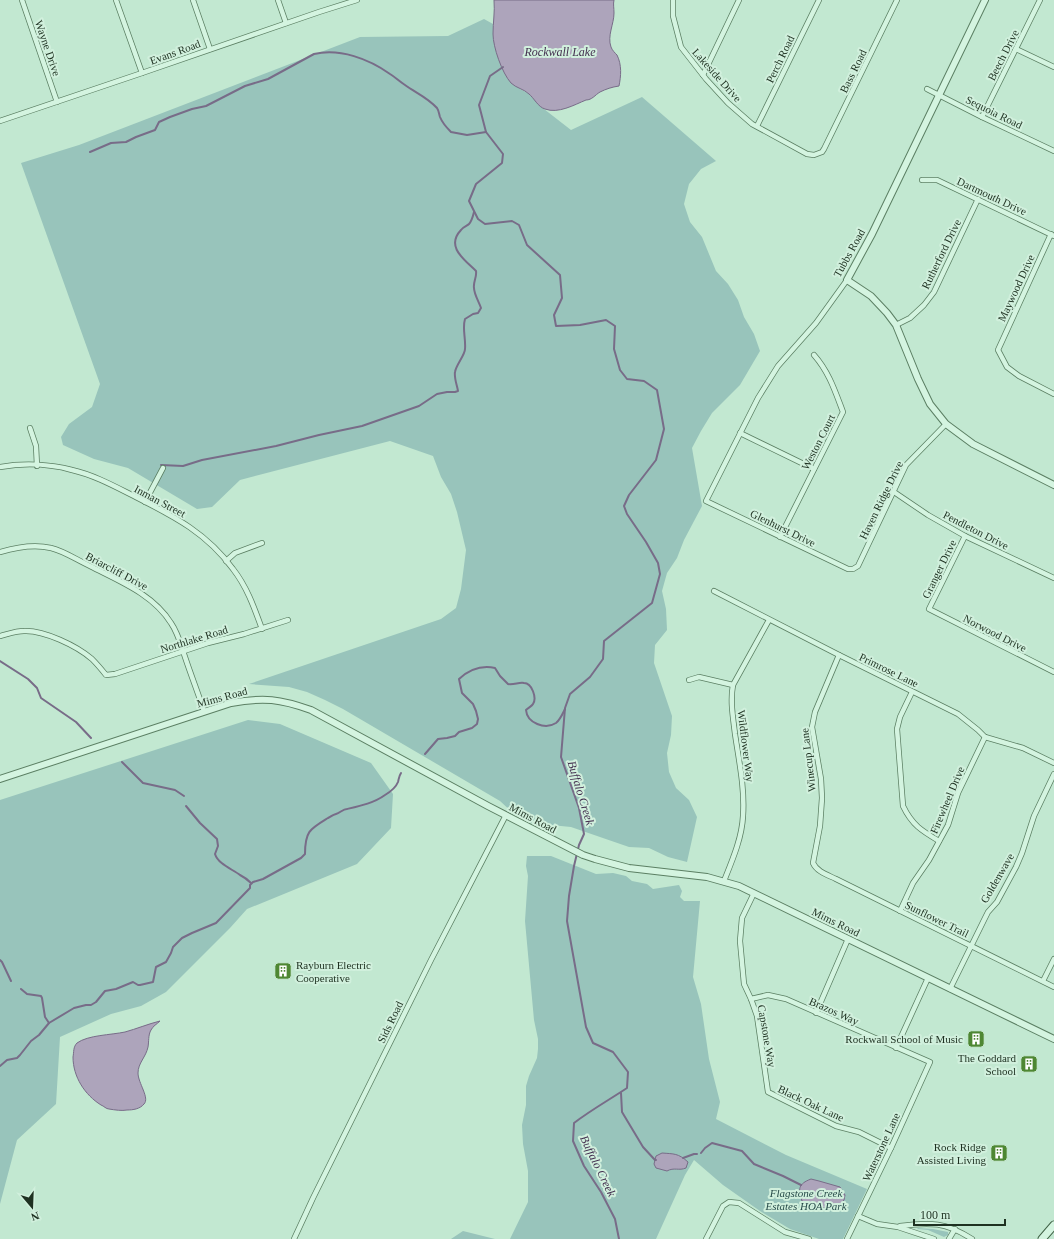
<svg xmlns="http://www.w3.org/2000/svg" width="1054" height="1239" font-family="Georgia,serif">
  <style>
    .green { fill: #98c4bb }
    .water { fill: #ada4bb; stroke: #786c88 }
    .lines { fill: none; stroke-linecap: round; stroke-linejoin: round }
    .stream { stroke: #786c88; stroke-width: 2 }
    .minor-casing { stroke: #5b7f63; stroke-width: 6 }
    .tertiary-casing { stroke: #5b7f63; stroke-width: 8 }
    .secondary-casing { stroke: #3f6145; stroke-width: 9 }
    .minor { stroke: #d4f4e0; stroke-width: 4.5 }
    .tertiary { stroke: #d4f4e0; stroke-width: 6 }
    .secondary { stroke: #d4f4e0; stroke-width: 7 }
    .labels { text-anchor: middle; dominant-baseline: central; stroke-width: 4; stroke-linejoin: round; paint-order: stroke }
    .street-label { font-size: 11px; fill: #1e3121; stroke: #d1f0dd }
    .poi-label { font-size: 11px; fill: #1e3121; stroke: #d1f0dd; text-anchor: end }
    .park-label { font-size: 11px; font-style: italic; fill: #274b49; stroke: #d1f0dd }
    .water-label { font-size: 12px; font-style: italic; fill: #432f4f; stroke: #d1f0dd }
  </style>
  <rect width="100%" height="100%" fill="#c2e8d1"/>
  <g class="green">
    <path d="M484,19L493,24V36L520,89L528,93L544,109L571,130L642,97L716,161L701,169L689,184L684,204L690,222L702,237L716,271L728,284L738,300L744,317L754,334L760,351L740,385L712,413L701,431L692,448L702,506L684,540L677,558L667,573L662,591L666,609L667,630L655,645L654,663L672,716L671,735L667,753L669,772L676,788L689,800L697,817L687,862L668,857L649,848L629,847L571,827L531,823L514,814L500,801L343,709L325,700L307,692L289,687L249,684L441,619L456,608L461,589L466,550L457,512L451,494L441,477L433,456L390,441L240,480L212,507L197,509L128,468L94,459L63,445L61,437L69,424L92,407L100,384L21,163L79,145L360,37L448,36Z"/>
    <path d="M248,720L280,724L371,763L393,794L391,828L357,864L247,909L230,928L166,992L141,1006L111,1014L60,1037L56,1104L17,1140L0,1204V800Z"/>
    <path d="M527,856H551L596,874L613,873L626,876L632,881L647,884L653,889L679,885L682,891L680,897L684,901H700L693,977L701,1004L709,1059L720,1102L716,1119L786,1155L867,1189L843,1239H819L790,1229L760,1211L723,1185L694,1160L685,1175L656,1239H510L528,1202V1171L523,1144L522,1125L526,1105V1086L529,1076L537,1058L538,1049V1039L534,1020L525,921L528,876L526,866Z"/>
    <path d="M917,1228L933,1229L948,1232V1235L944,1237L928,1230L918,1229Z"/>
    <path d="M463,1231L495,1239H451Z"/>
  </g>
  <g class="water">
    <path d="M494,0H614C613,4 614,8 614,13C614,24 607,36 611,47C612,50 615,53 617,55C622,65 621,76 619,86C612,87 606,89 600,92C595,95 592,100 586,100C574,105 558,114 545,109C538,107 534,98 529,94C524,89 516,88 511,83C502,73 493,47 493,34C493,22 495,12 494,0Z"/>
    <path d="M160,1021C157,1024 153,1026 151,1030C148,1035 149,1042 148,1047C146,1057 138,1063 138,1073C138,1083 150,1098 144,1104C140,1109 133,1110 127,1110C122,1111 115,1110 109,1109C106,1109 104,1106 101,1105C85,1095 73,1077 73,1057C74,1052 73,1047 77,1043C88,1035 111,1035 125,1032C136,1029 148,1024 160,1021Z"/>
    <path d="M662,1153C674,1154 678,1153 688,1162L686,1168C679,1171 674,1167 667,1171L656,1168L654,1164L656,1156Z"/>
    <path d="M811,1179L819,1181L840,1187L845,1195L844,1200L836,1210L810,1205L802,1201C798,1189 798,1184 811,1179Z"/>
  </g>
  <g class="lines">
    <g class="stream">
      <path d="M503,67L490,76L479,105L486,132L503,154L502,163L476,184L469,201L478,219L485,224L512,221L519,225L527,245L560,275L562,298L554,315L556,326L580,325L606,320L615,326L614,349L620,370L627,379L644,381L657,390L664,429L656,460L629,495L624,506L627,514L646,542L658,563L660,574L652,603L604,641L603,659L590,677L570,694L565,708L561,757L579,808L584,834L579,845L574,866L569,896L567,921L586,1027L593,1043L613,1052L628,1072L627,1088C609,1100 591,1110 574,1123L573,1141L584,1166L601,1192L615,1219L619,1239"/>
      <path d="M90,152L111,143L126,142L136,137L155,130L159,122L170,117L192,109L206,106L245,86L268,79L314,54C340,48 369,59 390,74C395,77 399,81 405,85C416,93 427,97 437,108C439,111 439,114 440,117C442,122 447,128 451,132L467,135L486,132"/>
      <path d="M161,465L183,466L202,460L276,446L319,435L362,426L419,406L437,394L447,392H455L458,391C457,385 454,378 455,372C456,365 465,355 465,349C466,338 462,329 465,319L473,314L478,313L481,308C479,302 474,294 474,288C473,282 477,277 476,271C465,260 445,247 461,230C463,227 467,226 469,224C472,221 473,216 474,212"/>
      <path d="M0,661L28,679L37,688L41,698L76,722L91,738"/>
      <path d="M425,754L438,739L447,738L455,736L459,732L472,728L477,724L478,719L476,711L473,704L462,693L459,679C470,669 481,665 495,668L500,676L508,684C514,685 519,682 524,683C532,683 537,698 533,704C532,706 528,708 526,710C527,723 545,730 556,723C560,720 563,713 565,709"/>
      <path d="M122,762L143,783L175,790L184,796"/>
      <path d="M186,806L200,823L217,839L218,846L215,854C218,864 232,869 240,875C244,877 248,880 251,883"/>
      <path d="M0,960L2,962L11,981"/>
      <path d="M21,989L27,994L41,996L42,998L45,1017L49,1023"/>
      <path d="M0,1066L7,1060L17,1058L20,1055L31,1041L39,1035L49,1023L74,1008L86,1005H91L96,1002L105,991L116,989L133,982L138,985H140L153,982L156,967L166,962L171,953L173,947L182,938L192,933L216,923L250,888V885L253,882L263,879L301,858L305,854C305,831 310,829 328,818C332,816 332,815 336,814C340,813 343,809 347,809C360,806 374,803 385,795C390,792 396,787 398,782C399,778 399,776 401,773"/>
      <path d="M621,1093L622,1112L643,1147L655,1160H656"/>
      <path d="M701,1153L705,1148L712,1143L742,1151L754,1164L783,1176L801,1185"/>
      <path d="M683,1158L694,1154H697"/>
    </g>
    <defs>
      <g id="minor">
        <path d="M22,0L57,102"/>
        <path d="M116,0L142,73"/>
        <path d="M193,0L210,49"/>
        <path d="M278,0L286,23"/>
        <path d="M673,0V16L681,47L706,79L728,103L752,124L807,154L814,155L822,152L824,149L897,0"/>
        <path d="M1016,49L1054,67"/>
        <path d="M703,75L739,0"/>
        <path d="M927,89L982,117L1054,151"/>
        <path d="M982,117L1040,0"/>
        <path d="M0,121L142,73L319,12L357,0"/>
        <path d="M757,126L819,0"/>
        <path d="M922,180H937L1054,236"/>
        <path d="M1051,234L998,350L1007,367L1019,376L1054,394"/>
        <path d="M847,280L816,323L778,366L758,398L706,501L848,569H853L858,566L906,465L946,424"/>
        <path d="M896,325L910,318L924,305L934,292L978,199"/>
        <path d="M30,428L36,446L37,466"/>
        <path d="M740,433L814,469"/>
        <path d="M0,467C23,463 50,464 72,470C94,475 114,486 134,496C173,516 206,532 233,569C247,587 254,607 262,629"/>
        <path d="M894,492L928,515L965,536L1054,578"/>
        <path d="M145,502L163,468"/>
        <path d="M965,536L929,609L1054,672"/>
        <path d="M780,537L843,412C835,391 829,372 814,355"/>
        <path d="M0,552C17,547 34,544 51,548C64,551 77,560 90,566C119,581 153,594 171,623C178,633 181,645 185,657C191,675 198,693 204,711"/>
        <path d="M226,561L235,553L262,543"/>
        <path d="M714,591L839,655L958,714L978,730L985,737L1023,748L1054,763"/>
        <path d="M0,636C8,634 16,631 24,631C44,630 77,646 92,659C97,664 102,670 106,675L115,674L208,643L244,634L288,620"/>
        <path d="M839,655L815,712L812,727L821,779L822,798L820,826L813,863C817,872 828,875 836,879L1054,987"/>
        <path d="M689,680L699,677L733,685"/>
        <path d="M912,692L900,717L897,729L903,806C912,825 922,831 939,841"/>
        <path d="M724,881C732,861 742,838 743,816C745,789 739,761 735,734C733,717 730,701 733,685L769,620"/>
        <path d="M754,893L742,918L740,941L744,984L751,999L757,1016L768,1092L836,1126L859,1132L891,1148"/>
        <path d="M900,911L913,883L929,860L948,825L958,793L985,737"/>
        <path d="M1043,981L1054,959"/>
        <path d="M950,989L984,920L988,912L997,902L1016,867L1022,853L1034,816L1054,774"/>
        <path d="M751,999L768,995L786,999L930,1062L891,1148L847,1239"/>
        <path d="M816,1013L848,939"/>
        <path d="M896,1048L928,978"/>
        <path d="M858,1216L877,1224L898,1227L934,1239"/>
        <path d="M900,1226C930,1222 946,1222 972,1239"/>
        <path d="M294,1239L313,1198L431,960L506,815"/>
        <path d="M706,1239L723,1206L729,1202L739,1203L785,1232L809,1239"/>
        <path d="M949,1239L955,1229"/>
      </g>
      <g id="tertiary">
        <path d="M985,0L872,234L847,280L871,296L887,313L896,325L918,379L930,404L946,424L973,444L1054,485"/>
        <path d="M0,779L231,703C264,697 280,699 311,710L488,806L583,855L595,859L629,868L707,877L739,886L1054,1039"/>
      </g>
      <path id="secondary" d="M1042,1239L1054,1225"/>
    </defs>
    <use href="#minor" class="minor-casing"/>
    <use href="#tertiary" class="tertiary-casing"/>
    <use href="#secondary" class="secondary-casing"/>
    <use href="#minor" class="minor"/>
    <use href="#tertiary" class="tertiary"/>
    <use href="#secondary" class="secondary"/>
  </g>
  <defs>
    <symbol id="building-square" viewBox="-11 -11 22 22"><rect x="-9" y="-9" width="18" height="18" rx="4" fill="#4e8733" stroke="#d1f0dd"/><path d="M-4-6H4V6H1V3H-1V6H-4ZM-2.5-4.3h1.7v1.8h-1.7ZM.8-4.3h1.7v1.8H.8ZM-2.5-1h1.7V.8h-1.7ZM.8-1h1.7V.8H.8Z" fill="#fff"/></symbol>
  </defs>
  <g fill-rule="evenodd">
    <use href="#building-square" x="273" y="961" width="20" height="20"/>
    <use href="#building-square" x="966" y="1029" width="20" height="20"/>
    <use href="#building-square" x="1019" y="1054" width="20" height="20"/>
    <use href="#building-square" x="989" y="1143" width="20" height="20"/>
  </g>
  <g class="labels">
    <g class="street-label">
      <text transform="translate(48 48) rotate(71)">Wayne Drive</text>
      <text transform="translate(175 52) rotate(-20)">Evans Road</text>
      <text transform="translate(1003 55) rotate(-63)">Beech Drive</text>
      <text transform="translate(780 59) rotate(-64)">Perch Road</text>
      <text transform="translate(853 71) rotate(-64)">Bass Road</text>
      <text transform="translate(717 75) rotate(48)">Lakeside Drive</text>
      <text transform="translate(994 112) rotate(26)">Sequoia Road</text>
      <text transform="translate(992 196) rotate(25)">Dartmouth Drive</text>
      <text transform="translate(849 253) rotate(-61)">Tubbs Road</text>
      <text transform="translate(941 254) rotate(-64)">Rutherford Drive</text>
      <text transform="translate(1016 288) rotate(-65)">Maywood Drive</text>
      <text transform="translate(818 442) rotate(-63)">Weston Court</text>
      <text transform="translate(881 500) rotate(-64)">Haven Ridge Drive</text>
      <text transform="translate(160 501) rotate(28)">Inman Street</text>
      <text transform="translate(783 528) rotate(26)">Glenhurst Drive</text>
      <text transform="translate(976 530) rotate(27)">Pendleton Drive</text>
      <text transform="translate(939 569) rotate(-64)">Granger Drive</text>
      <text transform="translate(117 571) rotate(28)">Briarcliff Drive</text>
      <text transform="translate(995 633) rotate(27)">Norwood Drive</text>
      <text transform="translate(194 639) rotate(-17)">Northlake Road</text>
      <text transform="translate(889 670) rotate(26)">Primrose Lane</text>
      <text transform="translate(222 697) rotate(-15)">Mims Road</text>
      <text transform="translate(746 746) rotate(83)">Wildflower Way</text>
      <text transform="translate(808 760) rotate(-97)">Winecup Lane</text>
      <text transform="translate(947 800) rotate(-67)">Firewheel Drive</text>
      <text transform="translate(533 818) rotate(28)">Mims Road</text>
      <text transform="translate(997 878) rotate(-60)">Goldenwave</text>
      <text transform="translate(937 919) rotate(26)">Sunflower Trail</text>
      <text transform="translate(836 922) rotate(26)">Mims Road</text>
      <text transform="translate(834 1011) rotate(24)">Brazos Way</text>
      <text transform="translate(390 1022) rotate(-64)">Sids Road</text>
      <text transform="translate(767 1036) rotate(80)">Capstone Way</text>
      <text transform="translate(811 1103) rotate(25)">Black Oak Lane</text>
      <text transform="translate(881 1147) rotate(-65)">Waterstone Lane</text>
    </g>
    <g class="poi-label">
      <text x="296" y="965" text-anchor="start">Rayburn Electric<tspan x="296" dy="13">Cooperative</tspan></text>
      <text x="963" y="1039">Rockwall School of Music</text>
      <text x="1016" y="1058">The Goddard<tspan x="1016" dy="13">School</tspan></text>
      <text x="986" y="1147">Rock Ridge<tspan x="986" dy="13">Assisted Living</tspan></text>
    </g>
    <g class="park-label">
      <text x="806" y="1193">Flagstone Creek<tspan x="806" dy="13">Estates HOA Park</tspan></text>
    </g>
    <g class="water-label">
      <text x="560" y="52">Rockwall Lake</text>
      <text transform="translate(581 793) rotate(73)">Buffalo Creek</text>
      <text transform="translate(598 1166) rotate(64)">Buffalo Creek</text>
    </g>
  </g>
  <g transform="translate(32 1207) rotate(161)" stroke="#d1f0dd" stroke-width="3" paint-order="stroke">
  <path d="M0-3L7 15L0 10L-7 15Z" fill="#1e3121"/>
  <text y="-6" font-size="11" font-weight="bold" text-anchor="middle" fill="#1e3121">N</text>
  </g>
  <path d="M914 1219v6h91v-6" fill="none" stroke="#1e3121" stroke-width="2"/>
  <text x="920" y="1219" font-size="12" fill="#1e3121" stroke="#d1f0dd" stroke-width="3" paint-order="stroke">100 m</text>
</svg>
